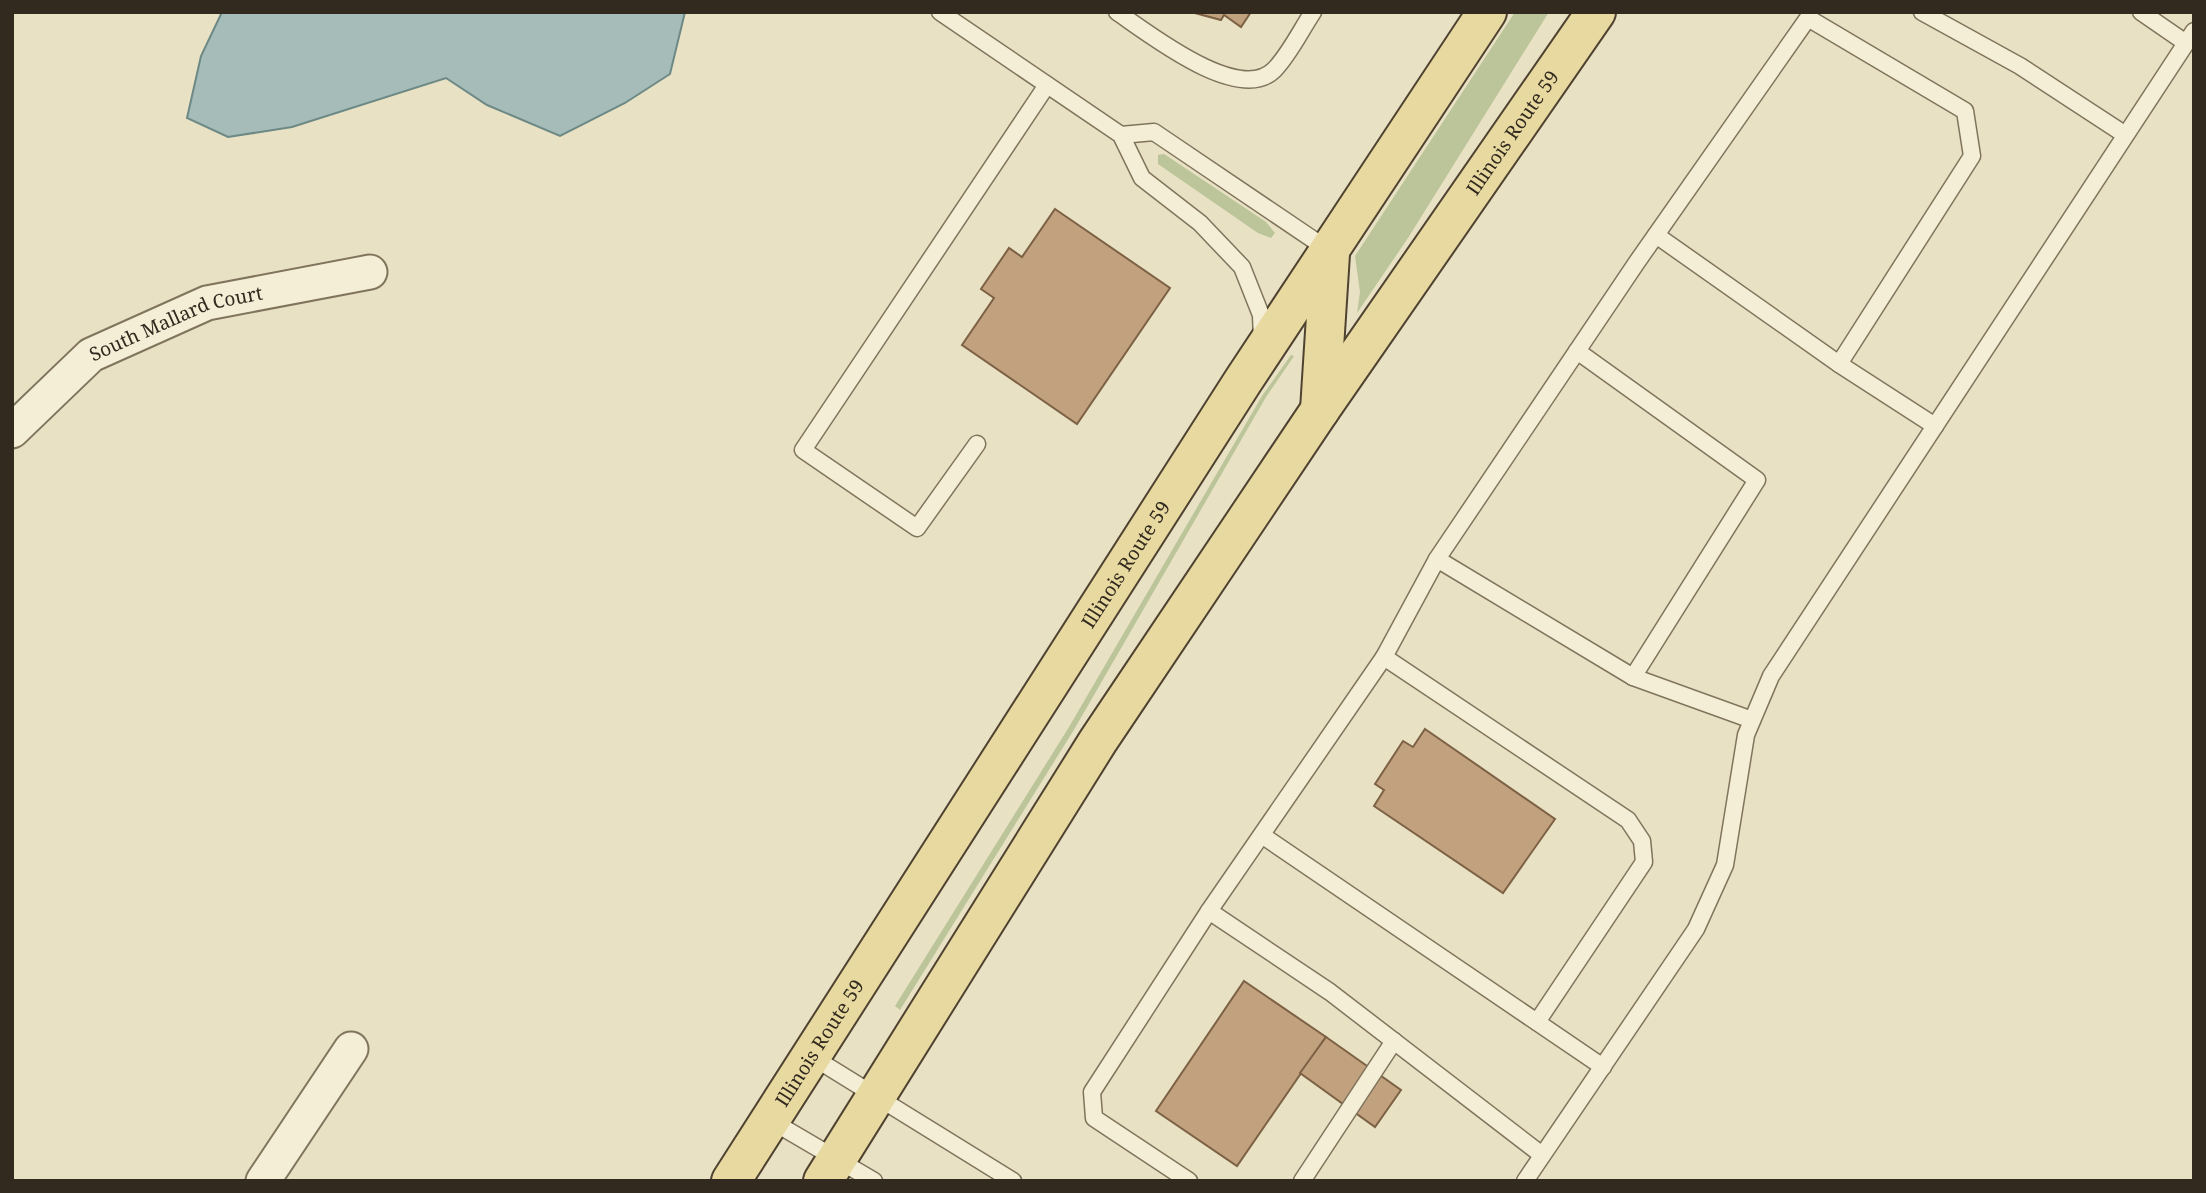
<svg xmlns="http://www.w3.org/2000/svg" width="2206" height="1193" font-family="'Noto Serif',serif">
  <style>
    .green { fill: #bbc599 }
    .water { fill: #a5bcb8; stroke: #6d8985; stroke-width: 2 }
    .building { fill: #c2a27e; stroke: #7d6145; stroke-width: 2 }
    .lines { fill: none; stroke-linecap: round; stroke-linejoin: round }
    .lane-casing { stroke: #81745d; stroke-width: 19 }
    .street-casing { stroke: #81745d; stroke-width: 37 }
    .primary-casing { stroke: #4f4230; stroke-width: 42 }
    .lane { stroke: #f4eed6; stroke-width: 16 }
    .street { stroke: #f4eed6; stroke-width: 33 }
    .primary { stroke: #e7d9a0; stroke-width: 38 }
    .labels { text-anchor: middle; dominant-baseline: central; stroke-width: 5; stroke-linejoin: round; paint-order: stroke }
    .street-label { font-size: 19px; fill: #322a1f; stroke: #f1ebd3 }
  </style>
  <rect width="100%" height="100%" fill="#e8e1c4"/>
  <g class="green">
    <path d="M1515,12H1549L1408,238L1357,313L1360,292L1355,256Z"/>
    <path d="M1164,154L1266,222L1275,233L1271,238L1258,233L1158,164V155Z"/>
    <path d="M1291,355L1294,356L1266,397L1075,728L900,1010L895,1006L1069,727L1262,396Z"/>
  </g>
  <path class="water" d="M222,12H685L670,74L625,103L560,136L487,105L446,78L292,127L228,137L187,118L201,56Z"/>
  <g class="building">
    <path d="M1191,12H1251L1241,27L1224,15L1221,20Z"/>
    <path d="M1055,209L1170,288L1077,424L962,345L994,298L981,289L1009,248L1022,257Z"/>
    <path d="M1425,729L1555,819L1503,893L1374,806L1384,790L1375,784L1403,741L1413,747Z"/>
    <path d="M1244,981L1326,1037L1237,1166L1156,1111Z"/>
    <path d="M1326,1037L1401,1090L1375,1127L1300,1073Z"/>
  </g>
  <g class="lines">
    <defs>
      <g id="lane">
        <path d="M940,12L1121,135L1142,178L1200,223L1242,267L1261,315L1262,340"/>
        <path d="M1117,12C1148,33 1239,105 1274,70C1289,55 1301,30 1313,12"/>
        <path d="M1922,12L2020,66L2124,134"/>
        <path d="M2141,12L2186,43"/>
        <path d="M1121,135L1154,132L1330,251"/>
        <path d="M1656,235L1839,364"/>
        <path d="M1577,351L1757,480L1633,677"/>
        <path d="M977,444L917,528L803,450L1047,85"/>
        <path d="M1437,559L1637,262L1808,18L1965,111L1972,156L1839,364L1935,426"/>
        <path d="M1384,657L1437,559L1633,677L1752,720"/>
        <path d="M1263,836L1603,1067"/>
        <path d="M1209,911L1330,992L1542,1155"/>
        <path d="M811,1056L1013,1181"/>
        <path d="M770,1120L874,1181"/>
        <path d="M1189,1181L1094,1118L1092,1092L1209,911L1384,657L1628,820L1642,841L1644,862L1537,1022"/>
        <path d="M1302,1181L1394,1041"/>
        <path d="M1525,1181L1696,929L1725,865L1746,735L1771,676L2194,31"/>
      </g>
      <g id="street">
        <path id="s1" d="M12,431L91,355L207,303L370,272"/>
        <path d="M263,1181L351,1049"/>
      </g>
      <g id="primary">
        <path d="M1320,410L1330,254"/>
        <path id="s2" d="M731,1181L1243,381L1487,12"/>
        <path id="s3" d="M823,1181L1098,741L1320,410L1596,12"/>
      </g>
    </defs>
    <use href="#lane" class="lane-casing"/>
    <use href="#street" class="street-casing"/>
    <use href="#primary" class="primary-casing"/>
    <use href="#lane" class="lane"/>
    <use href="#street" class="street"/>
    <use href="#primary" class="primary"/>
  </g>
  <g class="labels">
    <g class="street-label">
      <text stroke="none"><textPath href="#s3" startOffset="1255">Illinois Route 59</textPath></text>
      <text stroke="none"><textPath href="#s1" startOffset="201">South Mallard Court</textPath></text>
      <text stroke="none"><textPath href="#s2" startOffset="732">Illinois Route 59</textPath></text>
      <text stroke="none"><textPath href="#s2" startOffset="164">Illinois Route 59</textPath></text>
    </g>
  </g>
  <rect width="2206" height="1193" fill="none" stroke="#322a1f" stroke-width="28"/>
</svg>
